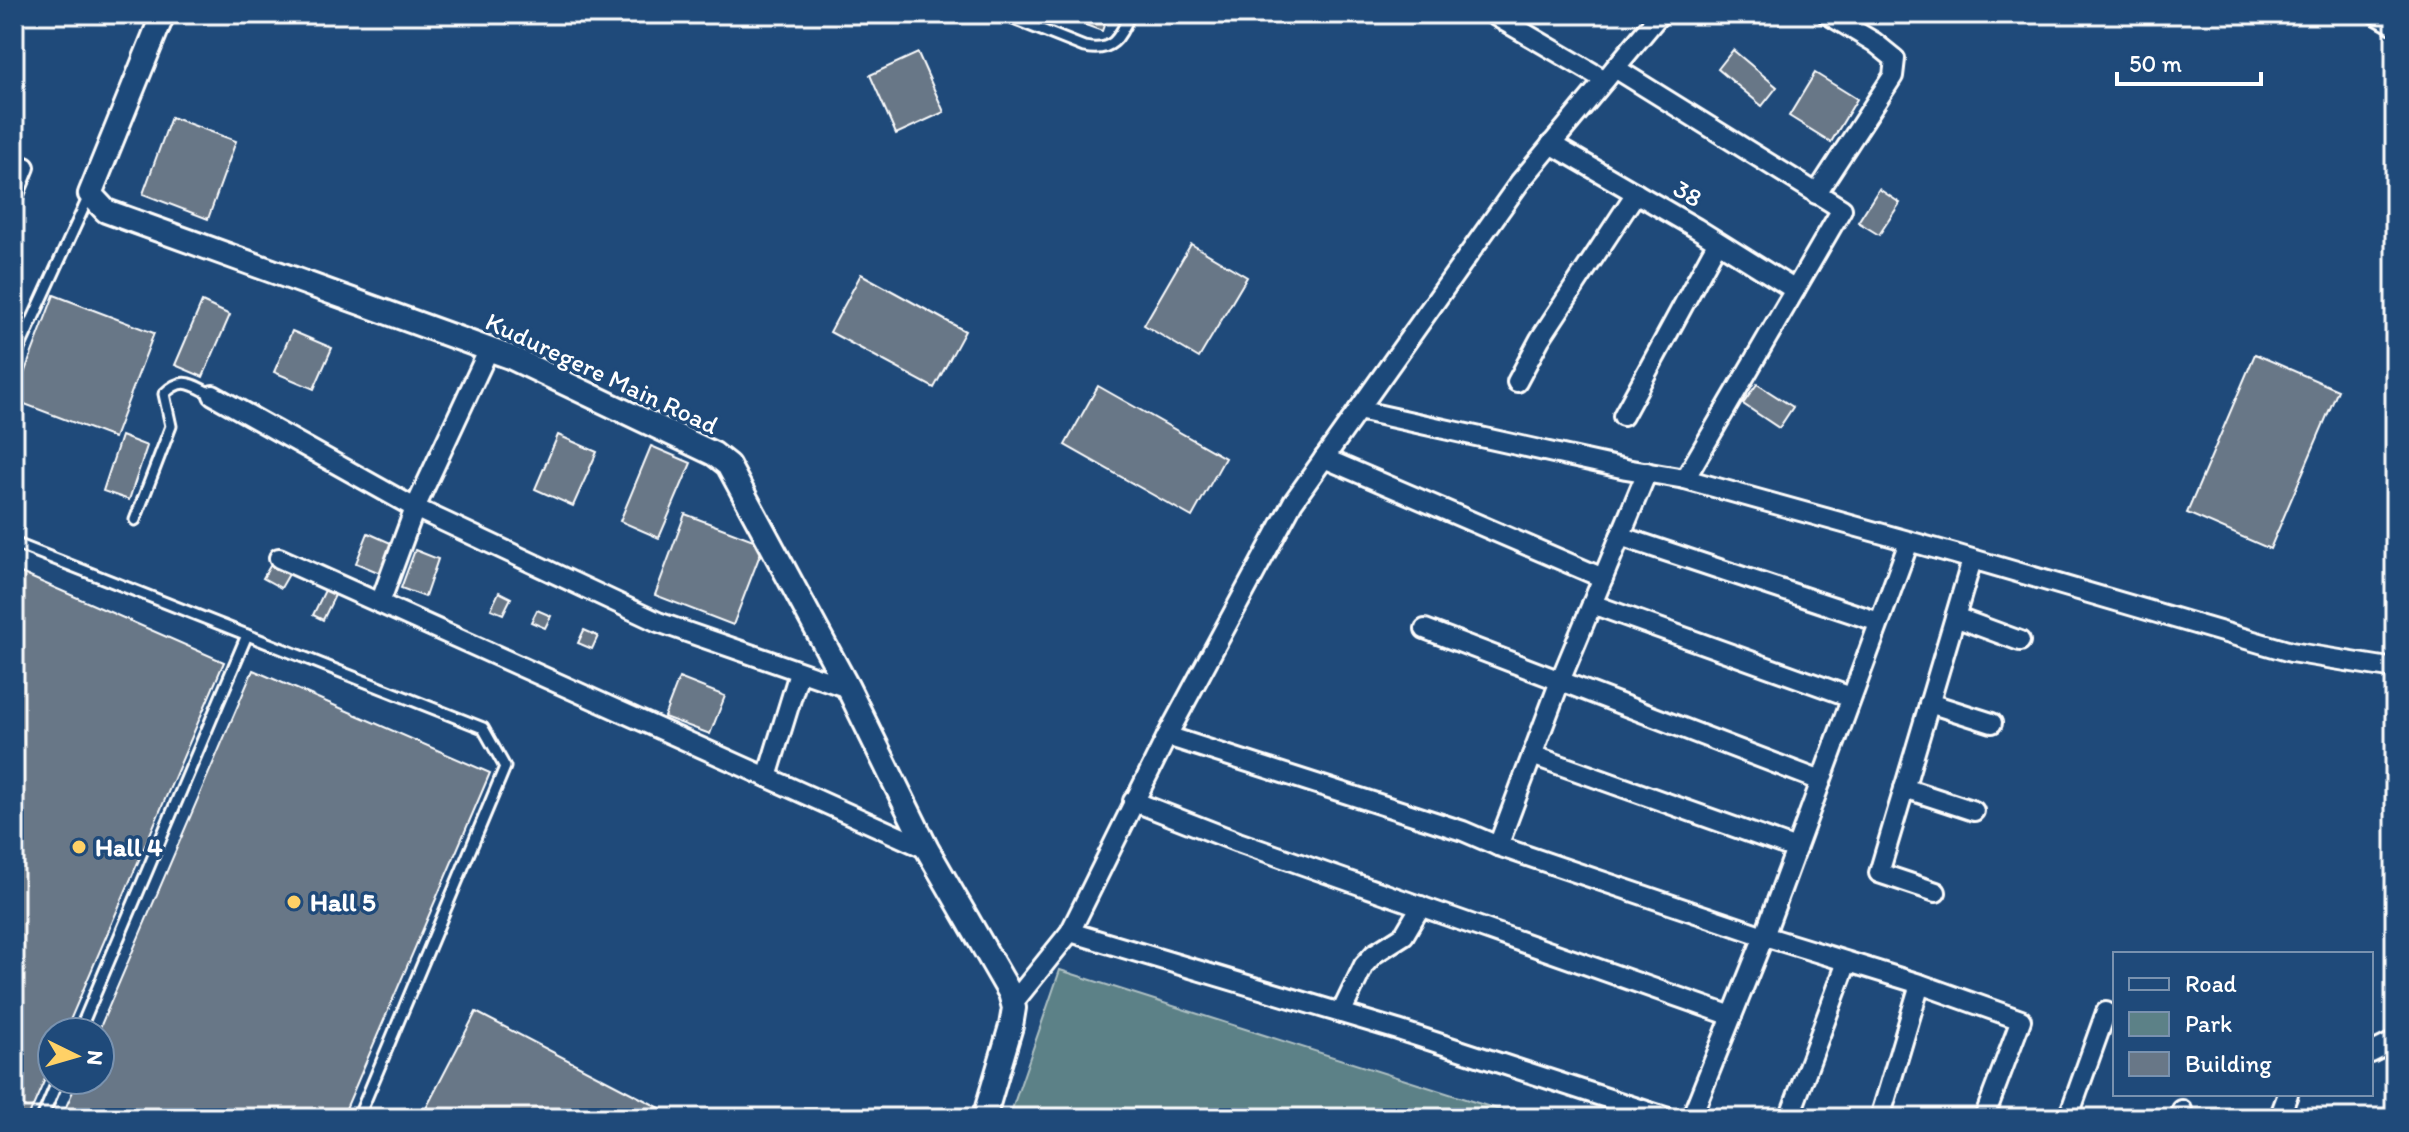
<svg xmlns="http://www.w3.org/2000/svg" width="2409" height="1132" font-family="Itim,sans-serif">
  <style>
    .green { fill: #5c8187; stroke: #aec0c3; stroke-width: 2 }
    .building { fill: #687787; stroke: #fff; stroke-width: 2 }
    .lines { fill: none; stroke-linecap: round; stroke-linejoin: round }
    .service-casing { stroke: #fff; stroke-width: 15 }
    .minor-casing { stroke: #fff; stroke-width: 24 }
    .tertiary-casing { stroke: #fff; stroke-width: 28 }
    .service { stroke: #1f4a7a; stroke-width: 9 }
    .minor { stroke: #1f4a7a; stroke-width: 18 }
    .tertiary { stroke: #1f4a7a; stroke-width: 22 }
    .poi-dot { fill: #ffd166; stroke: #1f4a7a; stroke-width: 3 }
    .labels { text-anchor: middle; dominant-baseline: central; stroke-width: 7; stroke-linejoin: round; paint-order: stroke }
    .street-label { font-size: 26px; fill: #fff; stroke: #1f4a7a }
    .poi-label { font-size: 26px; font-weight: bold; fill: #fff; stroke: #1f4a7a; text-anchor: start }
  </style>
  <rect width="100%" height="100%" fill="#1f4a7a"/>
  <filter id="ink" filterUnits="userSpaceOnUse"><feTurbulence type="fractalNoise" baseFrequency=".0125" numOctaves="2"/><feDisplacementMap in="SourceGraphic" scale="16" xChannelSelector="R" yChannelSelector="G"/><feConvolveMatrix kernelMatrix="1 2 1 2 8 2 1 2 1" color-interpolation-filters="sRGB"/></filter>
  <g filter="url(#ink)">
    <path class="green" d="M1060,970L1525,1118H1009Z"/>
    <g class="building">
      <path d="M1055,14H1108L1102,31Z"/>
      <path d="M1733,50L1777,87L1762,106L1718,69Z"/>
      <path d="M918,53L944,112L896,134L870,75Z"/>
      <path d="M1815,73L1857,99L1831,142L1789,116Z"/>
      <path d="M171,117L236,141L208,219L143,194Z"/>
      <path d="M1879,189L1900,203L1879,235L1858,222Z"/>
      <path d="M1191,244L1247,277L1199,358L1144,325Z"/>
      <path d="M861,274L965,331L934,388L830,332Z"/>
      <path d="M14,282L23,286L16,304L14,303Z"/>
      <path d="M54,295L154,333L114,438L14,400Z"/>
      <path d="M202,302L230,315L203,377L175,365Z"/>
      <path d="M292,331L332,348L314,389L274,372Z"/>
      <path d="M2255,354L2338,390L2270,549L2187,513Z"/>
      <path d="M1757,384L1793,407L1779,428L1743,404Z"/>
      <path d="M1098,386L1225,458L1192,517L1065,445Z"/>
      <path d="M558,435L597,452L573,506L535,489Z"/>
      <path d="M121,436L147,446L129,500L103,491Z"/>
      <path d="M651,446L691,463L659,538L620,521Z"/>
      <path d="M685,514L764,544L733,625L655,595Z"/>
      <path d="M368,533L393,544L380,573L356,563Z"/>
      <path d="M415,550L438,559L425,597L401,588Z"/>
      <path d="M274,559L292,569L281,588L263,578Z"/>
      <path d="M14,570L224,662L65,1032H52V1063L28,1118H14Z"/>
      <path d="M326,588L336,593L323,620L313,615Z"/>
      <path d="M499,592L511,598L503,614L491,609Z"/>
      <path d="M537,610L551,616L545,628L531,622Z"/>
      <path d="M584,630L598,636L592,649L578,643Z"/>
      <path d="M253,670L490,773L342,1118H61L78,1080H100V1032H98Z"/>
      <path d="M679,678L725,696L710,734L664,717Z"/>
      <path d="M476,1012L679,1118H421Z"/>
    </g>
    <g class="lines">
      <defs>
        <g id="service">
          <path d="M1001,14L1084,47C1112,53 1120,38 1130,14"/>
          <path d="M14,360L89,196"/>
          <path d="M135,520L171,426L164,394C183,375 192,385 213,395"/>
          <path d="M14,543L483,728L505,767L358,1118"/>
          <path d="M79,1032L247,635"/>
          <path d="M42,1118L58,1080"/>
        </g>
        <g id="minor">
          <path d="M1492,14L1605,80"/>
          <path d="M2376,14L2395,25"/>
          <path d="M1615,68L1842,209L1685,479"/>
          <path d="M1551,144L1696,228L1795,290"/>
          <path d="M14,163L25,167L14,194"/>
          <path d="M1816,194L1893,76L1895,59L1874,42L1827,14"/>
          <path d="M1517,382L1540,339L1636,193"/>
          <path d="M213,395L415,508L658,622L848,688"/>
          <path d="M1358,410L1626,469L1685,479L1955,554L2291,652L2395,669"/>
          <path d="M1623,416L1717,243"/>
          <path d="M1324,458L1603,578"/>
          <path d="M1620,536L1879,622"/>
          <path d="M279,558L927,849"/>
          <path d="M380,603L415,508L489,349"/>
          <path d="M1592,604L1851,697"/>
          <path d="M1955,617L2020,641"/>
          <path d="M1425,629L1821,781"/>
          <path d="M1929,703L1992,723"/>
          <path d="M1167,736L1463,831L1498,846L1764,936L1920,984L2021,1020L1984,1118"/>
          <path d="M1532,755L1796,849"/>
          <path d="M767,777L799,673"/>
          <path d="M1904,788L1974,811"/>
          <path d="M1133,801L1238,842L1732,1016"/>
          <path d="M1498,846L1560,681L1647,472"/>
          <path d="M1936,892L1879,873L1972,560"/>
          <path d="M1070,932L1398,1030L1668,1118"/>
          <path d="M1013,1003L1070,932L1167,736L1293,502L1520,182L1660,14"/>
          <path d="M1341,1013L1364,965L1374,954L1404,935L1421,906"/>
          <path d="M2371,1053L2395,1041"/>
          <path d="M1691,1118L1764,936L1909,542"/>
          <path d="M1789,1118L1847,962"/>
          <path d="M1880,1118L1920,984"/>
          <path d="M2068,1118L2106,1012"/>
          <path d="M2179,1118L2182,1110"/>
          <path d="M2279,1118L2288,1094"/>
        </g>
        <path id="tertiary" d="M163,14L90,194L106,211L510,357L714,454L728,465L848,688L927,849L1010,993L1014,1008L1011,1026L984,1118"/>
      </defs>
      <use href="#service" class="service-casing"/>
      <use href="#minor" class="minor-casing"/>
      <use href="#tertiary" class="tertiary-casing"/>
      <use href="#service" class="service"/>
      <use href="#minor" class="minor"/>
      <use href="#tertiary" class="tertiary"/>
    </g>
  </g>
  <g class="poi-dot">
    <circle cx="79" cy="847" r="8"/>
    <circle cx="294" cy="902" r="8"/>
  </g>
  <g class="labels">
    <g class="street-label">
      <text transform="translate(1688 193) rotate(31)">38</text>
      <text transform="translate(602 373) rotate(25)">Kuduregere Main Road</text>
    </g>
    <g class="poi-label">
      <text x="95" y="847">Hall 4</text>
      <text x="310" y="902">Hall 5</text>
    </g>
  </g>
  <rect width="2409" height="1132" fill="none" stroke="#1f4a7a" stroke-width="48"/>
  <rect x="24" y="24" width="2361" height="1084" fill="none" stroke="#fff" stroke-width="3" filter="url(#ink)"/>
  <rect x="2113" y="952" width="260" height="144" fill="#1f4a7a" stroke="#7992af" stroke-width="2"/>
  <rect x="2129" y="978" width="40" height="12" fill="#1f4a7a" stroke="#7992af" stroke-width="2"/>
  <text x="2185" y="992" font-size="24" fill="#ffffff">Road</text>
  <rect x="2129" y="1012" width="40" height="24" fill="#5c8187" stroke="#7992af" stroke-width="2"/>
  <text x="2185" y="1032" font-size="24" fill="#ffffff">Park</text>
  <rect x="2129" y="1052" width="40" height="24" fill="#687787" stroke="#7992af" stroke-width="2"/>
  <text x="2185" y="1072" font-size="24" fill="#ffffff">Building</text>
  <g transform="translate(76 1056) rotate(95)"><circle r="38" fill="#1f4a7a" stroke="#7992af" stroke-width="2"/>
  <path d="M0-6L14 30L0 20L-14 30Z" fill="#ffd166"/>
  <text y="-12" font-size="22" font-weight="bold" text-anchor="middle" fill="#ffffff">N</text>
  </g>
  <path d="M2117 72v12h144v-12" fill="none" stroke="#ffffff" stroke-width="4"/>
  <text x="2129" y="72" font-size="24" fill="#ffffff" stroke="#1f4a7a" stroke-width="6" paint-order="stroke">50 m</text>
</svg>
